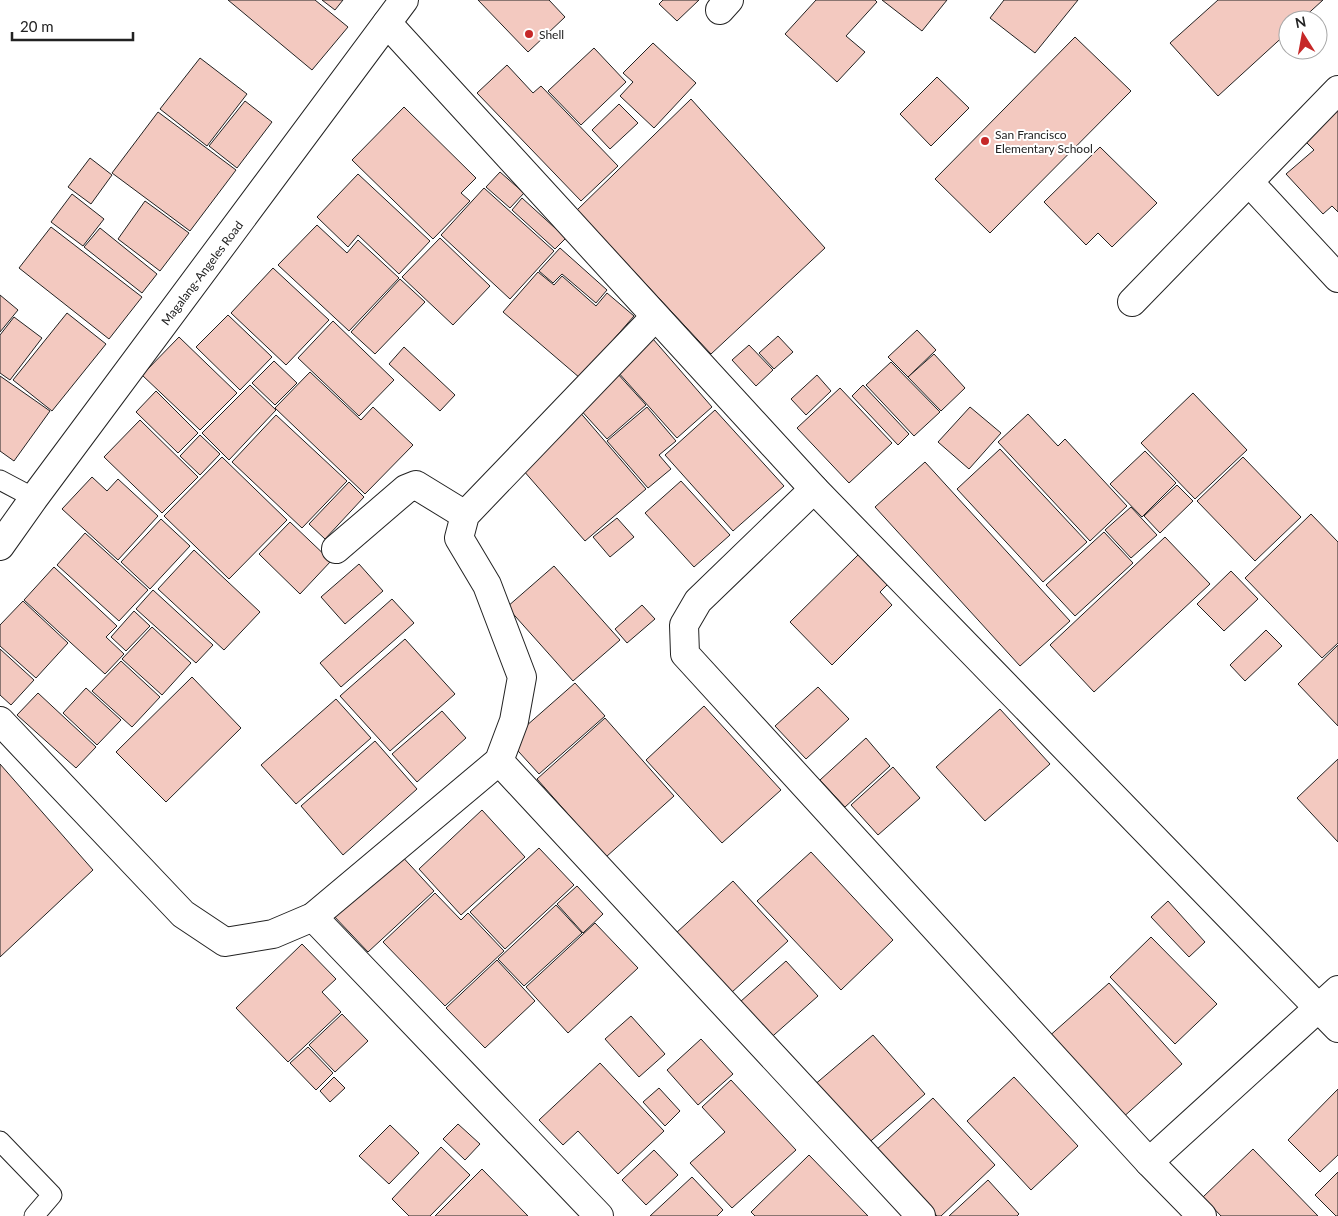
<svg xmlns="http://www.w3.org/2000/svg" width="1338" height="1216" font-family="Lato,sans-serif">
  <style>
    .building { fill: #f3c9c0; stroke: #222 }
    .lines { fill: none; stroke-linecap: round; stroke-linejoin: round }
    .service-casing { stroke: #222; stroke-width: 21 }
    .minor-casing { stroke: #222; stroke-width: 30 }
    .secondary-casing { stroke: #222; stroke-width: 30 }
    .service { stroke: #fff; stroke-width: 19 }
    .minor { stroke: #fff; stroke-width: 28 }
    .secondary { stroke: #fff; stroke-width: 28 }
    .poi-dot { fill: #c62828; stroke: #fff; stroke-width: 2 }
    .labels { text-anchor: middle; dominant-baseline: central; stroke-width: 4; stroke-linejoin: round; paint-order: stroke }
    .poi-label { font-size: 12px; fill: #222; stroke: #fff; text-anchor: start }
    .street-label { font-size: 12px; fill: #222; stroke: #fff }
  </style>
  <rect width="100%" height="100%" fill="#fff"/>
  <g class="building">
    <path d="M228,0H315L348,27L312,70Z"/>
    <path d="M322,0H343L335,10Z"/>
    <path d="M478,0H549L565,17L528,52Z"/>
    <path d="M663,0H699L677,21L659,4Z"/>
    <path d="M816,0H875L877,2L846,36L865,52L837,82L785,34Z"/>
    <path d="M882,0H947L922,31Z"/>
    <path d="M1004,0H1078L1035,53L990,18Z"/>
    <path d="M1218,0H1323L1301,20H1288V32L1218,96L1170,43Z"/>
    <path d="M1075,37L1131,91L990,233L935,179Z"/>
    <path d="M653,43L696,83L654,128L620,96L633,82L623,73Z"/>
    <path d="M594,48L626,82L581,125L548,91Z"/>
    <path d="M200,58L247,94L207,146L160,109Z"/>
    <path d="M507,65L533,93L541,86L618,166L581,201L477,93Z"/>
    <path d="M937,77L969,108L931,146L900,114Z"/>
    <path d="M1338,95V212L1332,206L1323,214L1286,174L1314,150L1304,140Z"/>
    <path d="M691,99L825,248L711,354L577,210Z"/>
    <path d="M245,101L272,122L237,168L209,146Z"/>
    <path d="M619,104L638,123L610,149L592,130Z"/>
    <path d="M404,107L476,178L461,193L470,201L433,239L352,160Z"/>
    <path d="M158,112L236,170L190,231L112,173Z"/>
    <path d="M1100,147L1157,203L1112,247L1098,233L1086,245L1044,202Z"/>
    <path d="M90,158L112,175L91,204L68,187Z"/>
    <path d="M500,172L524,193L510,208L486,187Z"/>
    <path d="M358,174L430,241L399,274L358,235L348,247L317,217Z"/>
    <path d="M484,188L554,251L510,299L441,235Z"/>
    <path d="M72,194L104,219L83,246L51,222Z"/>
    <path d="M522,198L566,238L555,249L512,210Z"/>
    <path d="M145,201L189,233L160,271L118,239Z"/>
    <path d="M317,225L347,253L358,240L399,278L349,331L278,265Z"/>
    <path d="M51,227L142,297L109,339L19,268Z"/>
    <path d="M100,228L157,274L142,293L84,247Z"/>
    <path d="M440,238L490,286L453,325L402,277Z"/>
    <path d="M560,248L607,290L596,303L562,274L553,283L539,271Z"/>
    <path d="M273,268L329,320L286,365L231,313Z"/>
    <path d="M538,272L554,285L562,276L596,306L607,293L634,316L580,378L503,312Z"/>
    <path d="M400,279L425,302L375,354L351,332Z"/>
    <path d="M0,295L18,310L0,332Z"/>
    <path d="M67,313L106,344L52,411L13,380Z"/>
    <path d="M228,315L272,357L240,390L196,347Z"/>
    <path d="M14,317L42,338L10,380L0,373V335Z"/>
    <path d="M333,321L394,380L359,416L298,358Z"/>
    <path d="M917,330L936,350L908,377L888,357Z"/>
    <path d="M778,336L793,352L774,369L759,353Z"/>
    <path d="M179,337L237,393L200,430L142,375Z"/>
    <path d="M653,339L712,407L677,438L617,371Z"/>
    <path d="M749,345L773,370L756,386L732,360Z"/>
    <path d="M404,347L455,395L440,411L389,364Z"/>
    <path d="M934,354L965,388L941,411L908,377Z"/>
    <path d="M274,361L297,383L275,405L252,383Z"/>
    <path d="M891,362L940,412L914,436L866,385Z"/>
    <path d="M310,372L361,420L373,407L413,445L365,494L275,408Z"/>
    <path d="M617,373L646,405L607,439L578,407Z"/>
    <path d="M817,375L831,391L806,415L791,399Z"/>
    <path d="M0,376L50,411L14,461L0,451Z"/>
    <path d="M250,385L276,410L229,460L202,433Z"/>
    <path d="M863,385L909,434L898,445L852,396Z"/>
    <path d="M840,388L892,443L849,483L797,428Z"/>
    <path d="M156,391L198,433L178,453L136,412Z"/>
    <path d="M1193,393L1247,450L1195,499L1141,443Z"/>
    <path d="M647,407L676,441L659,455L671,469L648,488L607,441Z"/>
    <path d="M970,407L1001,433L969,469L938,442Z"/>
    <path d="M578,410L646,489L585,541L516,462Z"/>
    <path d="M715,410L784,486L733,531L665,455Z"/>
    <path d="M1028,414L1058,446L1065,439L1127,506L1090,541L998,442Z"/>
    <path d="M276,415L347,481L302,528L232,462Z"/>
    <path d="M140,420L198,477L162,513L104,457Z"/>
    <path d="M200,435L220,454L200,475L180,456Z"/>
    <path d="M1000,449L1087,542L1043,582L957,489Z"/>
    <path d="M1145,451L1176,483L1142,517L1110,484Z"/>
    <path d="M222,457L287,520L229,579L164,516Z"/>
    <path d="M1243,457L1301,517L1255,561L1197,501Z"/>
    <path d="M925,462L1070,621L1020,666L875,507Z"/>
    <path d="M92,477L107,491L118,479L158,516L118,560L62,509Z"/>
    <path d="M681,481L730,535L694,567L645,513Z"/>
    <path d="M349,482L364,497L325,539L309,524Z"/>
    <path d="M1177,485L1193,501L1160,533L1144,516Z"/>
    <path d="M1131,507L1157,535L1131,558L1105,530Z"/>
    <path d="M1311,514L1338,542V643L1322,658L1245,578Z"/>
    <path d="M617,518L634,537L610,557L593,537Z"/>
    <path d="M161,519L190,546L150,589L121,562Z"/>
    <path d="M290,522L331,561L300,594L259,554Z"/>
    <path d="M1104,532L1133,563L1075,616L1046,585Z"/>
    <path d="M85,533L148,590L119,621L57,565Z"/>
    <path d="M1165,537L1210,584L1094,692L1050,645Z"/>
    <path d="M194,550L260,612L224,650L158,589Z"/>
    <path d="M858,555L888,584L880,592L892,605L832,665L790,622Z"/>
    <path d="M359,564L383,591L345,624L321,597Z"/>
    <path d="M554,566L620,640L573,681L507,607Z"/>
    <path d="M54,567L117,626L106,637L124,654L105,674L24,600Z"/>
    <path d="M1231,571L1258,599L1224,631L1197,604Z"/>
    <path d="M153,590L213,645L196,663L136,609Z"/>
    <path d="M392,599L414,623L341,687L320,663Z"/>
    <path d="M23,601L68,643L36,678L0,646V625Z"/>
    <path d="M642,605L655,619L627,643L615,629Z"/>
    <path d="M134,611L150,626L126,651L111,637Z"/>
    <path d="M152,627L191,663L162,695L122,659Z"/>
    <path d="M1266,630L1282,646L1245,681L1230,665Z"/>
    <path d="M405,639L455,694L390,751L340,696Z"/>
    <path d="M1338,645V726L1298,684Z"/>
    <path d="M0,649L34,680L11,705L0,695Z"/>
    <path d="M121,661L160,697L132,727L92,691Z"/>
    <path d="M192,677L241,728L166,802L116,752Z"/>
    <path d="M575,683L605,716L539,774L509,741Z"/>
    <path d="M818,687L849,719L806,759L775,726Z"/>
    <path d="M86,688L121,720L97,745L63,713Z"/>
    <path d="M38,693L96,747L76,768L17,715Z"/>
    <path d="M336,699L371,738L296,804L261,765Z"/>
    <path d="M704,706L781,790L722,843L646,760Z"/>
    <path d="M1000,709L1050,764L985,821L936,767Z"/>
    <path d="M442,711L466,738L417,782L392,754Z"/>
    <path d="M605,718L674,796L606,857L537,779Z"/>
    <path d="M866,738L890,766L845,807L820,780Z"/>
    <path d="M375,741L417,789L343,855L301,806Z"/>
    <path d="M1338,759V842L1297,798Z"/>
    <path d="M0,764L93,870L0,957Z"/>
    <path d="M893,767L920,798L878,835L851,805Z"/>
    <path d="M482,810L525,857L461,915L419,869Z"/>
    <path d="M539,848L574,885L505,949L470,912Z"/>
    <path d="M398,852L434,891L368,952L332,914Z"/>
    <path d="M811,852L893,940L841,990L757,901Z"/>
    <path d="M733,881L788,941L731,993L676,933Z"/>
    <path d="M577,886L603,914L583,933L557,904Z"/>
    <path d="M435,893L461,920L468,913L504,951L445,1006L383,942Z"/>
    <path d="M1168,901L1205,942L1189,957L1151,917Z"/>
    <path d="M556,905L582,933L524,986L498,959Z"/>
    <path d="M595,923L638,968L568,1033L526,987Z"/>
    <path d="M1151,937L1217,1004L1175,1044L1110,977Z"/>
    <path d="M302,944L336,979L322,992L341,1012L288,1062L236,1008Z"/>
    <path d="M497,960L535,1001L485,1048L446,1008Z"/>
    <path d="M786,961L818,996L766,1042L740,1002Z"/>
    <path d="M1109,983L1182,1064L1120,1120L1046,1039Z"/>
    <path d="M342,1014L368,1041L335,1072L309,1045Z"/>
    <path d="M631,1016L665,1054L639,1077L605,1039Z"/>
    <path d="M873,1035L925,1094L865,1146L813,1086Z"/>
    <path d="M701,1039L733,1074L698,1105L667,1070Z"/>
    <path d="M308,1047L333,1073L316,1090L290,1063Z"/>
    <path d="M600,1063L664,1131L618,1174L578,1131L563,1145L539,1120Z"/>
    <path d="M334,1077L345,1088L330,1102L320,1091Z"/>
    <path d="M1014,1077L1078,1146L1031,1190L967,1121Z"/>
    <path d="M731,1080L796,1150L732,1208L690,1163L725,1132L702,1107Z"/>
    <path d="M659,1088L680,1111L665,1126L643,1102Z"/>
    <path d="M1338,1089V1155L1320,1172L1288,1140Z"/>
    <path d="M933,1098L995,1165L941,1216H937L876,1150Z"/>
    <path d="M458,1124L480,1144L465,1160L443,1139Z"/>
    <path d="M390,1125L419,1153L389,1184L359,1156Z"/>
    <path d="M441,1147L470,1175L430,1216H409L392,1199Z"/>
    <path d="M1253,1149L1318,1216H1221L1203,1197Z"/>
    <path d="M654,1150L678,1175L646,1205L622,1180Z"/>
    <path d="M809,1155L868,1216H755L751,1212Z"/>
    <path d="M482,1169L528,1216H435Z"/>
    <path d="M1338,1172V1216H1336L1315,1195Z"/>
    <path d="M692,1177L723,1210L717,1216H650Z"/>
    <path d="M988,1180L1019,1214L1017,1216H949Z"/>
  </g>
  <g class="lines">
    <defs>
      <g id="service">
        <path d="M0,480L34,498"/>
        <path d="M0,1141L52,1195L34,1216"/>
      </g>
      <g id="minor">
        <path d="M720,10L729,0"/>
        <path d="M387,23L814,489L1338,1028"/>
        <path d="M1249,182L1338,278"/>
        <path d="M1132,302L1338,90"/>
        <path d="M814,489L698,601L684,625L685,654L1149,1162L1202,1216"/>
        <path d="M336,549L406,489L416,485L465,515"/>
        <path d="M0,721L183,914L225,942L273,934L313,917L499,761L514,721L522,677L487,585L459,538L465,515L655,317"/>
        <path d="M499,761L921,1216"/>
        <path d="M313,917L599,1216"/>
        <path d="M1149,1162L1338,990"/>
      </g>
      <path id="secondary" d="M0,546L34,498L404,0"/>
    </defs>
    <use href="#service" class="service-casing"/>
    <use href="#minor" class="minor-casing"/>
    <use href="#secondary" class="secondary-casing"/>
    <use href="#service" class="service"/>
    <use href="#minor" class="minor"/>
    <use href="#secondary" class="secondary"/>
  </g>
  <g class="poi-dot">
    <circle cx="529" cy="34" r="5"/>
    <circle cx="985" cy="141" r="5"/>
  </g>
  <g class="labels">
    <g class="poi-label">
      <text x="539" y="34">Shell</text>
      <text x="995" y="134">San Francisco<tspan x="995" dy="14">Elementary School</tspan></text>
    </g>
    <g class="street-label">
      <text transform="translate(202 273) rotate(-53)">Magalang-Angeles Road</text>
    </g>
  </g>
  <g transform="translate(1303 35) rotate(349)"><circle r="24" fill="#ffffff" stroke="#a7a7a7"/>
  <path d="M0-4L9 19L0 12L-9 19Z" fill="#c62828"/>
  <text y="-8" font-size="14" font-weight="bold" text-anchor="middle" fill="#222222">N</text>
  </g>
  <path d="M12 32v8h121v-8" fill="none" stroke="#222222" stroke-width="2.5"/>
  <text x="20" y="32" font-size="15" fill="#222222" stroke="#ffffff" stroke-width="4" paint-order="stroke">20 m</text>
</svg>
